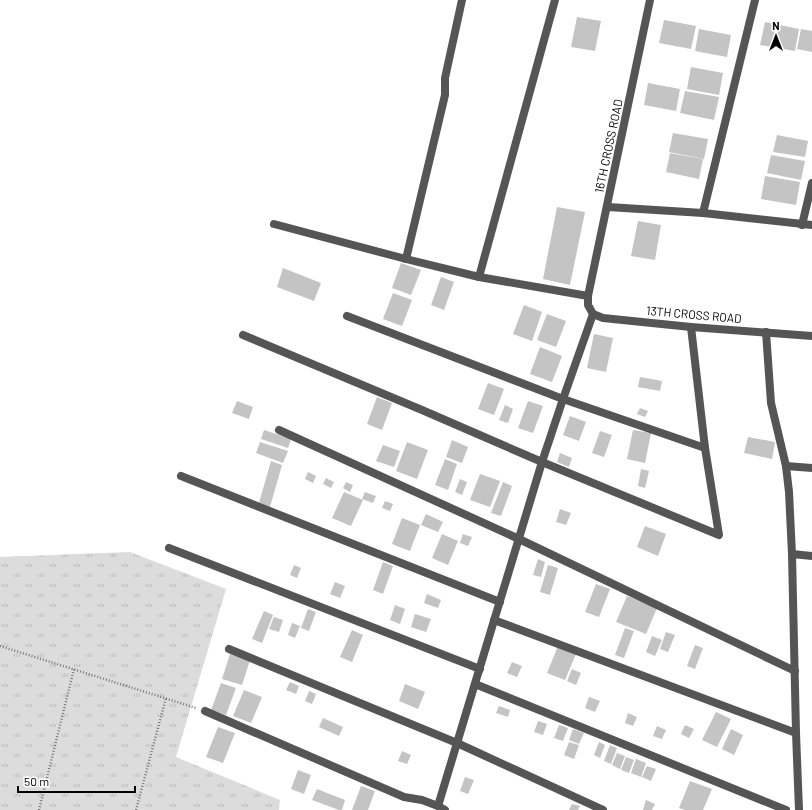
<svg xmlns="http://www.w3.org/2000/svg" width="812" height="810" font-family="Barlow,sans-serif">
  <style>
    .grass { fill: url(#grass-tufts) }
    .building { fill: #c4c4c4 }
    .lines { fill: none; stroke-linecap: round; stroke-linejoin: round }
    .path { stroke: #777; stroke-width: 2.5; stroke-dasharray: 1 2; stroke-linecap: butt }
    .minor { stroke: #555; stroke-width: 8 }
    .labels { text-anchor: middle; dominant-baseline: central; stroke-width: 3; stroke-linejoin: round; paint-order: stroke }
    .street-label { font-size: 12px; fill: #000; stroke: #fff }
  </style>
  <defs>
    <pattern id="grass-tufts" width="24" height="20" patternUnits="userSpaceOnUse"><rect width="24" height="20" fill="#dcdcdc"/><path d="M3 7l-1-3M5 7V3M7 7l1-3M15 17l-1-3M17 17v-4M19 17l1-3" fill="none" stroke="#bbb"/></pattern>
  </defs>
  <rect width="100%" height="100%" fill="#fff"/>
  <path class="grass" d="M130,552L226,589L176,757L280,800L279,810H0V557Z"/>
  <g class="building">
    <path d="M577,17L601,21L595,51L571,47Z"/>
    <path d="M664,20L696,26L691,49L659,43Z"/>
    <path d="M765,22L799,29L795,51L760,45Z"/>
    <path d="M699,29L731,35L727,57L695,51Z"/>
    <path d="M801,29L812,31V52L797,49Z"/>
    <path d="M691,67L723,73L719,95L687,89Z"/>
    <path d="M648,83L680,89L676,111L644,105Z"/>
    <path d="M685,91L719,97L714,120L680,113Z"/>
    <path d="M673,133L708,139L704,159L669,152Z"/>
    <path d="M777,135L808,141L805,157L773,152Z"/>
    <path d="M670,153L703,159L699,179L666,172Z"/>
    <path d="M771,155L805,161L801,180L767,173Z"/>
    <path d="M765,176L800,182L796,205L761,199Z"/>
    <path d="M557,207L585,212L570,285L543,279Z"/>
    <path d="M638,221L661,225L655,260L631,256Z"/>
    <path d="M401,263L421,270L411,295L392,288Z"/>
    <path d="M283,268L321,283L314,301L277,287Z"/>
    <path d="M441,277L454,282L444,310L431,305Z"/>
    <path d="M393,293L412,300L402,326L383,319Z"/>
    <path d="M524,305L542,312L532,341L513,334Z"/>
    <path d="M547,314L566,321L556,347L537,340Z"/>
    <path d="M594,334L613,338L606,372L587,368Z"/>
    <path d="M540,347L562,356L552,382L530,374Z"/>
    <path d="M640,377L662,381L660,391L638,387Z"/>
    <path d="M488,383L504,389L494,415L478,409Z"/>
    <path d="M377,397L392,403L382,430L367,424Z"/>
    <path d="M237,401L253,407L249,419L232,413Z"/>
    <path d="M528,401L543,406L533,433L518,428Z"/>
    <path d="M505,405L513,409L508,423L499,420Z"/>
    <path d="M640,408L648,411L645,417L637,414Z"/>
    <path d="M570,416L586,422L579,441L563,435Z"/>
    <path d="M264,430L291,439L288,448L261,439Z"/>
    <path d="M633,430L651,433L645,463L627,459Z"/>
    <path d="M600,431L612,435L604,457L592,453Z"/>
    <path d="M748,437L775,442L772,459L744,453Z"/>
    <path d="M452,440L468,447L462,463L446,457Z"/>
    <path d="M260,442L288,451L283,463L256,453Z"/>
    <path d="M407,442L428,450L417,479L396,471Z"/>
    <path d="M383,445L400,451L394,467L376,461Z"/>
    <path d="M560,453L572,458L569,467L557,462Z"/>
    <path d="M445,459L457,464L448,490L435,485Z"/>
    <path d="M271,461L282,465L270,507L259,503Z"/>
    <path d="M641,469L649,471L645,488L638,486Z"/>
    <path d="M308,472L316,476L313,483L305,479Z"/>
    <path d="M480,474L500,481L490,507L470,500Z"/>
    <path d="M326,478L334,482L331,488L323,484Z"/>
    <path d="M460,479L467,482L462,495L455,492Z"/>
    <path d="M346,482L353,485L350,492L343,488Z"/>
    <path d="M503,482L512,486L501,516L491,513Z"/>
    <path d="M344,492L363,500L351,526L332,518Z"/>
    <path d="M365,492L376,496L373,503L362,499Z"/>
    <path d="M385,501L393,504L390,511L382,508Z"/>
    <path d="M560,509L571,513L566,525L556,522Z"/>
    <path d="M426,514L443,522L438,532L421,525Z"/>
    <path d="M402,518L420,525L410,551L392,544Z"/>
    <path d="M645,526L666,534L658,556L637,547Z"/>
    <path d="M442,534L458,541L448,565L432,558Z"/>
    <path d="M463,534L472,537L468,546L460,543Z"/>
    <path d="M538,559L545,562L541,577L533,575Z"/>
    <path d="M383,562L393,566L383,594L373,590Z"/>
    <path d="M294,565L301,568L297,578L290,575Z"/>
    <path d="M548,565L558,568L550,595L540,592Z"/>
    <path d="M335,582L345,586L340,598L330,594Z"/>
    <path d="M596,584L610,589L599,617L585,612Z"/>
    <path d="M427,594L441,600L438,608L424,603Z"/>
    <path d="M627,596L657,608L646,634L616,622Z"/>
    <path d="M395,605L405,609L400,624L390,620Z"/>
    <path d="M308,609L316,612L309,631L301,628Z"/>
    <path d="M264,611L273,615L262,643L252,639Z"/>
    <path d="M415,614L431,619L426,632L411,627Z"/>
    <path d="M274,617L283,620L279,632L269,629Z"/>
    <path d="M292,623L300,626L295,638L288,635Z"/>
    <path d="M625,628L634,631L624,658L615,655Z"/>
    <path d="M352,630L363,635L352,662L340,657Z"/>
    <path d="M666,632L675,635L668,652L660,649Z"/>
    <path d="M652,636L662,640L655,656L646,652Z"/>
    <path d="M695,645L703,648L695,669L687,666Z"/>
    <path d="M558,646L576,654L565,680L547,673Z"/>
    <path d="M230,654L250,660L242,685L222,679Z"/>
    <path d="M512,662L522,666L517,677L507,673Z"/>
    <path d="M572,669L581,673L576,685L567,681Z"/>
    <path d="M290,682L299,686L296,694L286,690Z"/>
    <path d="M221,683L236,688L226,715L211,710Z"/>
    <path d="M405,684L425,692L418,709L399,701Z"/>
    <path d="M244,690L262,697L251,723L233,716Z"/>
    <path d="M309,691L316,694L312,704L305,701Z"/>
    <path d="M589,697L600,701L595,712L585,708Z"/>
    <path d="M499,706L510,710L508,717L496,713Z"/>
    <path d="M716,712L731,719L717,747L702,740Z"/>
    <path d="M628,713L637,717L633,726L625,723Z"/>
    <path d="M323,718L343,727L339,736L319,727Z"/>
    <path d="M538,721L547,724L543,735L534,732Z"/>
    <path d="M559,725L568,728L563,741L554,738Z"/>
    <path d="M685,725L694,729L689,738L681,734Z"/>
    <path d="M657,726L666,730L662,739L653,736Z"/>
    <path d="M218,727L235,733L223,763L206,757Z"/>
    <path d="M573,729L584,733L579,744L569,740Z"/>
    <path d="M731,729L743,735L734,755L722,749Z"/>
    <path d="M569,742L579,745L574,759L564,755Z"/>
    <path d="M599,742L605,745L600,758L594,755Z"/>
    <path d="M610,745L617,748L611,764L604,761Z"/>
    <path d="M402,751L411,755L407,764L398,761Z"/>
    <path d="M617,753L625,756L620,769L612,765Z"/>
    <path d="M626,757L634,760L629,773L621,770Z"/>
    <path d="M636,759L646,763L641,777L631,773Z"/>
    <path d="M647,766L656,769L651,781L642,777Z"/>
    <path d="M298,770L311,775L304,794L291,789Z"/>
    <path d="M465,777L474,780L468,794L460,791Z"/>
    <path d="M690,781L712,789L703,810H685L679,808Z"/>
    <path d="M361,786L375,791L368,810H352Z"/>
    <path d="M317,789L345,800L342,810H339L312,800Z"/>
    <path d="M646,800L655,804L652,810H643Z"/>
    <path d="M572,804L580,806L578,810H569Z"/>
  </g>
  <g class="lines">
    <g class="path">
      <path d="M0,646L196,708"/>
      <path d="M39,810L74,669"/>
      <path d="M136,810L166,698"/>
    </g>
    <g class="minor">
      <path d="M650,0L588,296V305L593,314L603,318L691,327L812,336"/>
      <path d="M608,207L703,213L812,225"/>
      <path d="M703,213L755,0"/>
      <path d="M274,224L406,259L479,277L588,296"/>
      <path d="M802,225L812,183"/>
      <path d="M406,259L445,95V78L462,0"/>
      <path d="M479,277L555,0"/>
      <path d="M347,316L563,399L705,448L691,327"/>
      <path d="M766,332L771,403L786,466L789,492L792,554L796,733L799,810"/>
      <path d="M243,335L422,410L542,462L719,535L705,448"/>
      <path d="M279,430L519,539L795,671"/>
      <path d="M786,466L812,468"/>
      <path d="M181,476L500,602"/>
      <path d="M169,548L480,669"/>
      <path d="M792,554L812,556"/>
      <path d="M494,620L796,733"/>
      <path d="M229,649L457,743L603,810"/>
      <path d="M475,684L786,810"/>
      <path d="M205,711L404,797L422,800L438,806"/>
      <path d="M445,810L438,806L457,743L542,462L563,399L593,314"/>
    </g>
  </g>
  <g class="labels">
    <g class="street-label">
      <text transform="translate(608 146) rotate(-78)">16TH CROSS ROAD</text>
      <text transform="translate(694 314) rotate(5)">13TH CROSS ROAD</text>
    </g>
  </g>
  <g transform="translate(776 36)" stroke="#ffffff" stroke-width="3" paint-order="stroke">
  <path d="M0-3L7 15L0 10L-7 15Z" fill="#000000"/>
  <text y="-6" font-size="11" font-weight="bold" text-anchor="middle" fill="#000000">N</text>
  </g>
  <path d="M18 786v6h117v-6" fill="none" stroke="#000000" stroke-width="2"/>
  <text x="24" y="786" font-size="12" fill="#000000" stroke="#ffffff" stroke-width="3" paint-order="stroke">50 m</text>
</svg>
